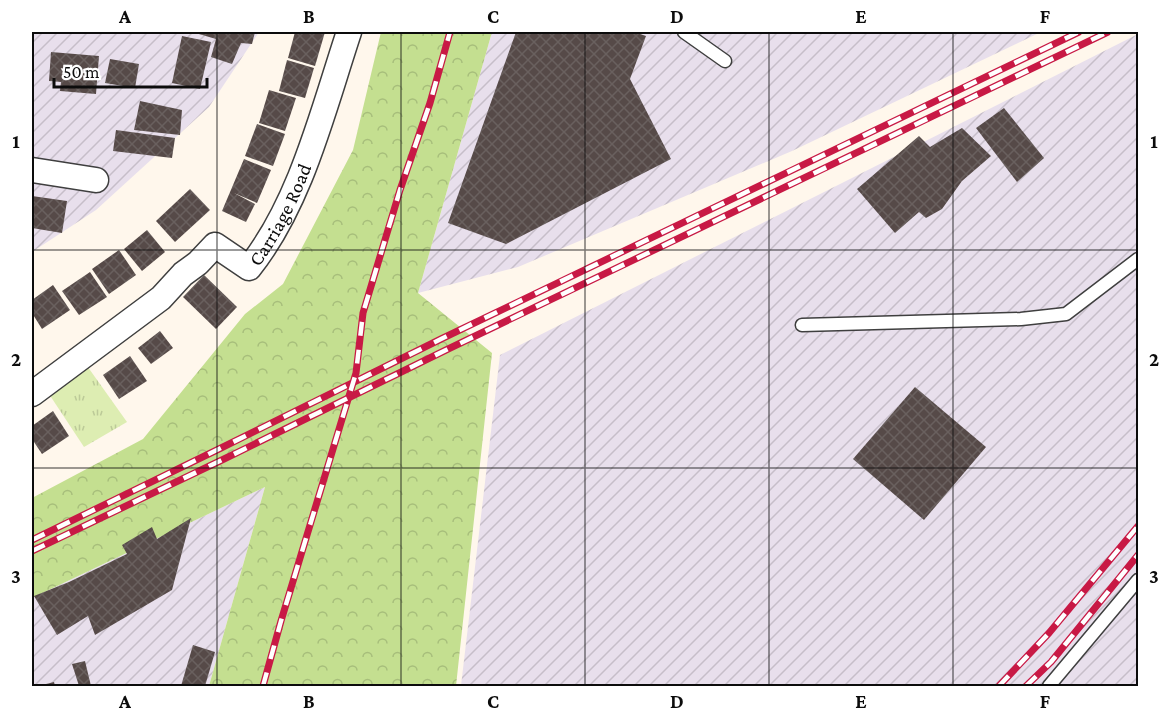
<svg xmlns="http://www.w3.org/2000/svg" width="1170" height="718" font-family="'Crimson Pro',serif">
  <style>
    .industrial { fill: url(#industrial-furrows) }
    .forest { fill: url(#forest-crowns) }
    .park { fill: url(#park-tufts) }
    .building { fill: url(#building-cross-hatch) }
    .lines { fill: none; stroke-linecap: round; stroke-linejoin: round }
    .lane-casing { stroke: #3f3f3f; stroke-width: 15 }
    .street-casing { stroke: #3f3f3f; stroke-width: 27 }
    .lane { stroke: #fff; stroke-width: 12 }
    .street { stroke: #fff; stroke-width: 24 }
    .rail-casing { stroke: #c81945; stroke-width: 7 }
    .rail { stroke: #fff; stroke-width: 4.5; stroke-dasharray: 14; stroke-linecap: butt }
    .grid { fill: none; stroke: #0c0c0c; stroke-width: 1.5; stroke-opacity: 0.55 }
    .labels { text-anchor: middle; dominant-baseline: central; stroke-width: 6; stroke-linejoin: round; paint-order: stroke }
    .street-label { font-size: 20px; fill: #0c0c0c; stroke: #fff }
    .neatline { fill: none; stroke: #0c0c0c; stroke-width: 2 }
    .grid-label { font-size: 20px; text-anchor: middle; font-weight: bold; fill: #0c0c0c }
  </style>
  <defs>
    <pattern id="industrial-furrows" width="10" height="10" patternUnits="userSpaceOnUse" patternTransform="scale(1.5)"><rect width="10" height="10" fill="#e8dfec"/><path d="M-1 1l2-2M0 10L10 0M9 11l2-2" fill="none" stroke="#c6bec9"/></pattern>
    <pattern id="forest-crowns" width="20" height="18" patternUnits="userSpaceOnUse" patternTransform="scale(1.5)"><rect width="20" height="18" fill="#c4df90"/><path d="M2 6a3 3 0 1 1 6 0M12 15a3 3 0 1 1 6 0" fill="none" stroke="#a7be7b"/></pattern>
    <pattern id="park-tufts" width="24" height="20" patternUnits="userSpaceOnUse" patternTransform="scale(1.5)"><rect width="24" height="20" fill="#ddedb2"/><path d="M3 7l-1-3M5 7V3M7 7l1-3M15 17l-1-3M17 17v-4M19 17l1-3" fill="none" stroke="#bcca98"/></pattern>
    <pattern id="building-cross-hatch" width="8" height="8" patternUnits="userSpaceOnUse" patternTransform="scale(1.5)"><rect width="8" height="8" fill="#564a48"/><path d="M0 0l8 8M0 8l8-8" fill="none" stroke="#69605e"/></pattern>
  </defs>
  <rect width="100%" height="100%" fill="#fff7ec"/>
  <g class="industrial">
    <path d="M32,32H259L209,107L96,210L32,252Z"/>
    <path d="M492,32H1041L792,151L518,267L418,293Z"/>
    <path d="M1138,34V686H461L500,355Z"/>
    <path d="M265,487L209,686H32V598Z"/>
  </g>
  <path class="forest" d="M381,32H492L418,293L492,353L456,686H209L265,487L32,598V498L143,439L245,314L283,284L353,150Z"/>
  <path class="park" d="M85,363L127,422L84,447L47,391Z"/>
  <g class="building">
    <path d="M192,32H255L252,44L241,43L232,64L211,57L216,39Z"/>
    <path d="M295,32H325L315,66L288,58Z"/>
    <path d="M516,32H634L646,36L630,79L671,159L506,244L448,223Z"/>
    <path d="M182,36L211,42L200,89L172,83Z"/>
    <path d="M51,52L99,56L96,94L60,91L61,82L49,81Z"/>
    <path d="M110,59L139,64L135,88L105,83Z"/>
    <path d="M287,60L314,68L305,98L279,91Z"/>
    <path d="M269,90L296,98L285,131L259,123Z"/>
    <path d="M140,101L182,110L180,135L134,130Z"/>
    <path d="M1004,108L1044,158L1017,182L976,128Z"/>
    <path d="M257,124L285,134L273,166L245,156Z"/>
    <path d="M962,128L991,156L962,181L942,209L926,218L919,212L895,233L857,189L919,136L930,147Z"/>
    <path d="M116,130L175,138L172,158L113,151Z"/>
    <path d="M244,159L271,170L257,203L234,193L255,204L246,222L222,211Z"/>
    <path d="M190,189L210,210L175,242L156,221Z"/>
    <path d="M32,196L67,201L62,233L32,228Z"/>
    <path d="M147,230L165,252L142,271L124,249Z"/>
    <path d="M119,250L136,275L109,294L92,269Z"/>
    <path d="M90,272L107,297L79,315L62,291Z"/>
    <path d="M204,275L237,307L216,329L183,297Z"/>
    <path d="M53,285L70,310L42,329L32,313V300Z"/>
    <path d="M160,331L173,348L151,364L138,348Z"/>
    <path d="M130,356L147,381L119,399L103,375Z"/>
    <path d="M915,387L986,447L924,520L853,459Z"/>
    <path d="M53,411L69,436L42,454L32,439V426Z"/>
    <path d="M191,518L172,590L95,635L88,616L57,635L34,596L69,582L127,554L122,545L152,527L157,539Z"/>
    <path d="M193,645L215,652L205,686H181Z"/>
    <path d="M85,661L91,686H79L72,664Z"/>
    <path d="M54,682L55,686H38Z"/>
  </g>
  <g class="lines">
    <defs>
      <g id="lane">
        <path d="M684,32L725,61"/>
        <path d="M802,325L1021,319L1066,314L1138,259"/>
        <path d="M1049,686L1138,580"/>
      </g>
      <g id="street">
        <path d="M32,170L96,180"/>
        <path id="s1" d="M32,394L161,298L183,274L198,263L215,245L249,268C301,203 323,110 349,32"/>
      </g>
    </defs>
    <use href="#lane" class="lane-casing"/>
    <use href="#street" class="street-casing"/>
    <use href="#lane" class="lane"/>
    <use href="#street" class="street"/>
    <defs>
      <g id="rail">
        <path d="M32,540L221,448L441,339L1079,32"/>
        <path d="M32,551L224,459L446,350L1108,32"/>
        <path d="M263,686L281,621L356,373L363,313L400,190L430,103L450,32"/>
        <path d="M999,686L1049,633L1138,526"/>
        <path d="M1026,686L1051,662L1138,555"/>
      </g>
    </defs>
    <use href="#rail" class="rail-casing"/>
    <use href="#rail" class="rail"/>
  </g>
  <path class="grid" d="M217,32V686M401,32V686M585,32V686M769,32V686M953,32V686M32,250H1138M32,468H1138"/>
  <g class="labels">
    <g class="street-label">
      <text stroke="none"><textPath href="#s1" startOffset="340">Carriage Road</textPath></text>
    </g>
  </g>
  <rect width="1170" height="718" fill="none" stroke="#ffffff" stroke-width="66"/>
  <path d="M54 78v9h153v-9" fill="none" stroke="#0c0c0c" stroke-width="3"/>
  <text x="63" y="78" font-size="18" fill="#0c0c0c" stroke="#ffffff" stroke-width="4.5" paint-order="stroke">50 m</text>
  <rect x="33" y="33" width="1104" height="652" class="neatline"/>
  <g class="grid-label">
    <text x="125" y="23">A</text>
    <text x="309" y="23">B</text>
    <text x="493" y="23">C</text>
    <text x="677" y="23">D</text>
    <text x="861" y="23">E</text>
    <text x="1045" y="23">F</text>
    <text x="16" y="148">1</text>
    <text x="1154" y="148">1</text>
    <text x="16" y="366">2</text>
    <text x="1154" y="366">2</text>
    <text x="16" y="583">3</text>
    <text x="1154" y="583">3</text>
    <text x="125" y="708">A</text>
    <text x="309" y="708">B</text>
    <text x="493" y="708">C</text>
    <text x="677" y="708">D</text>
    <text x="861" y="708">E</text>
    <text x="1045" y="708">F</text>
  </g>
</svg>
